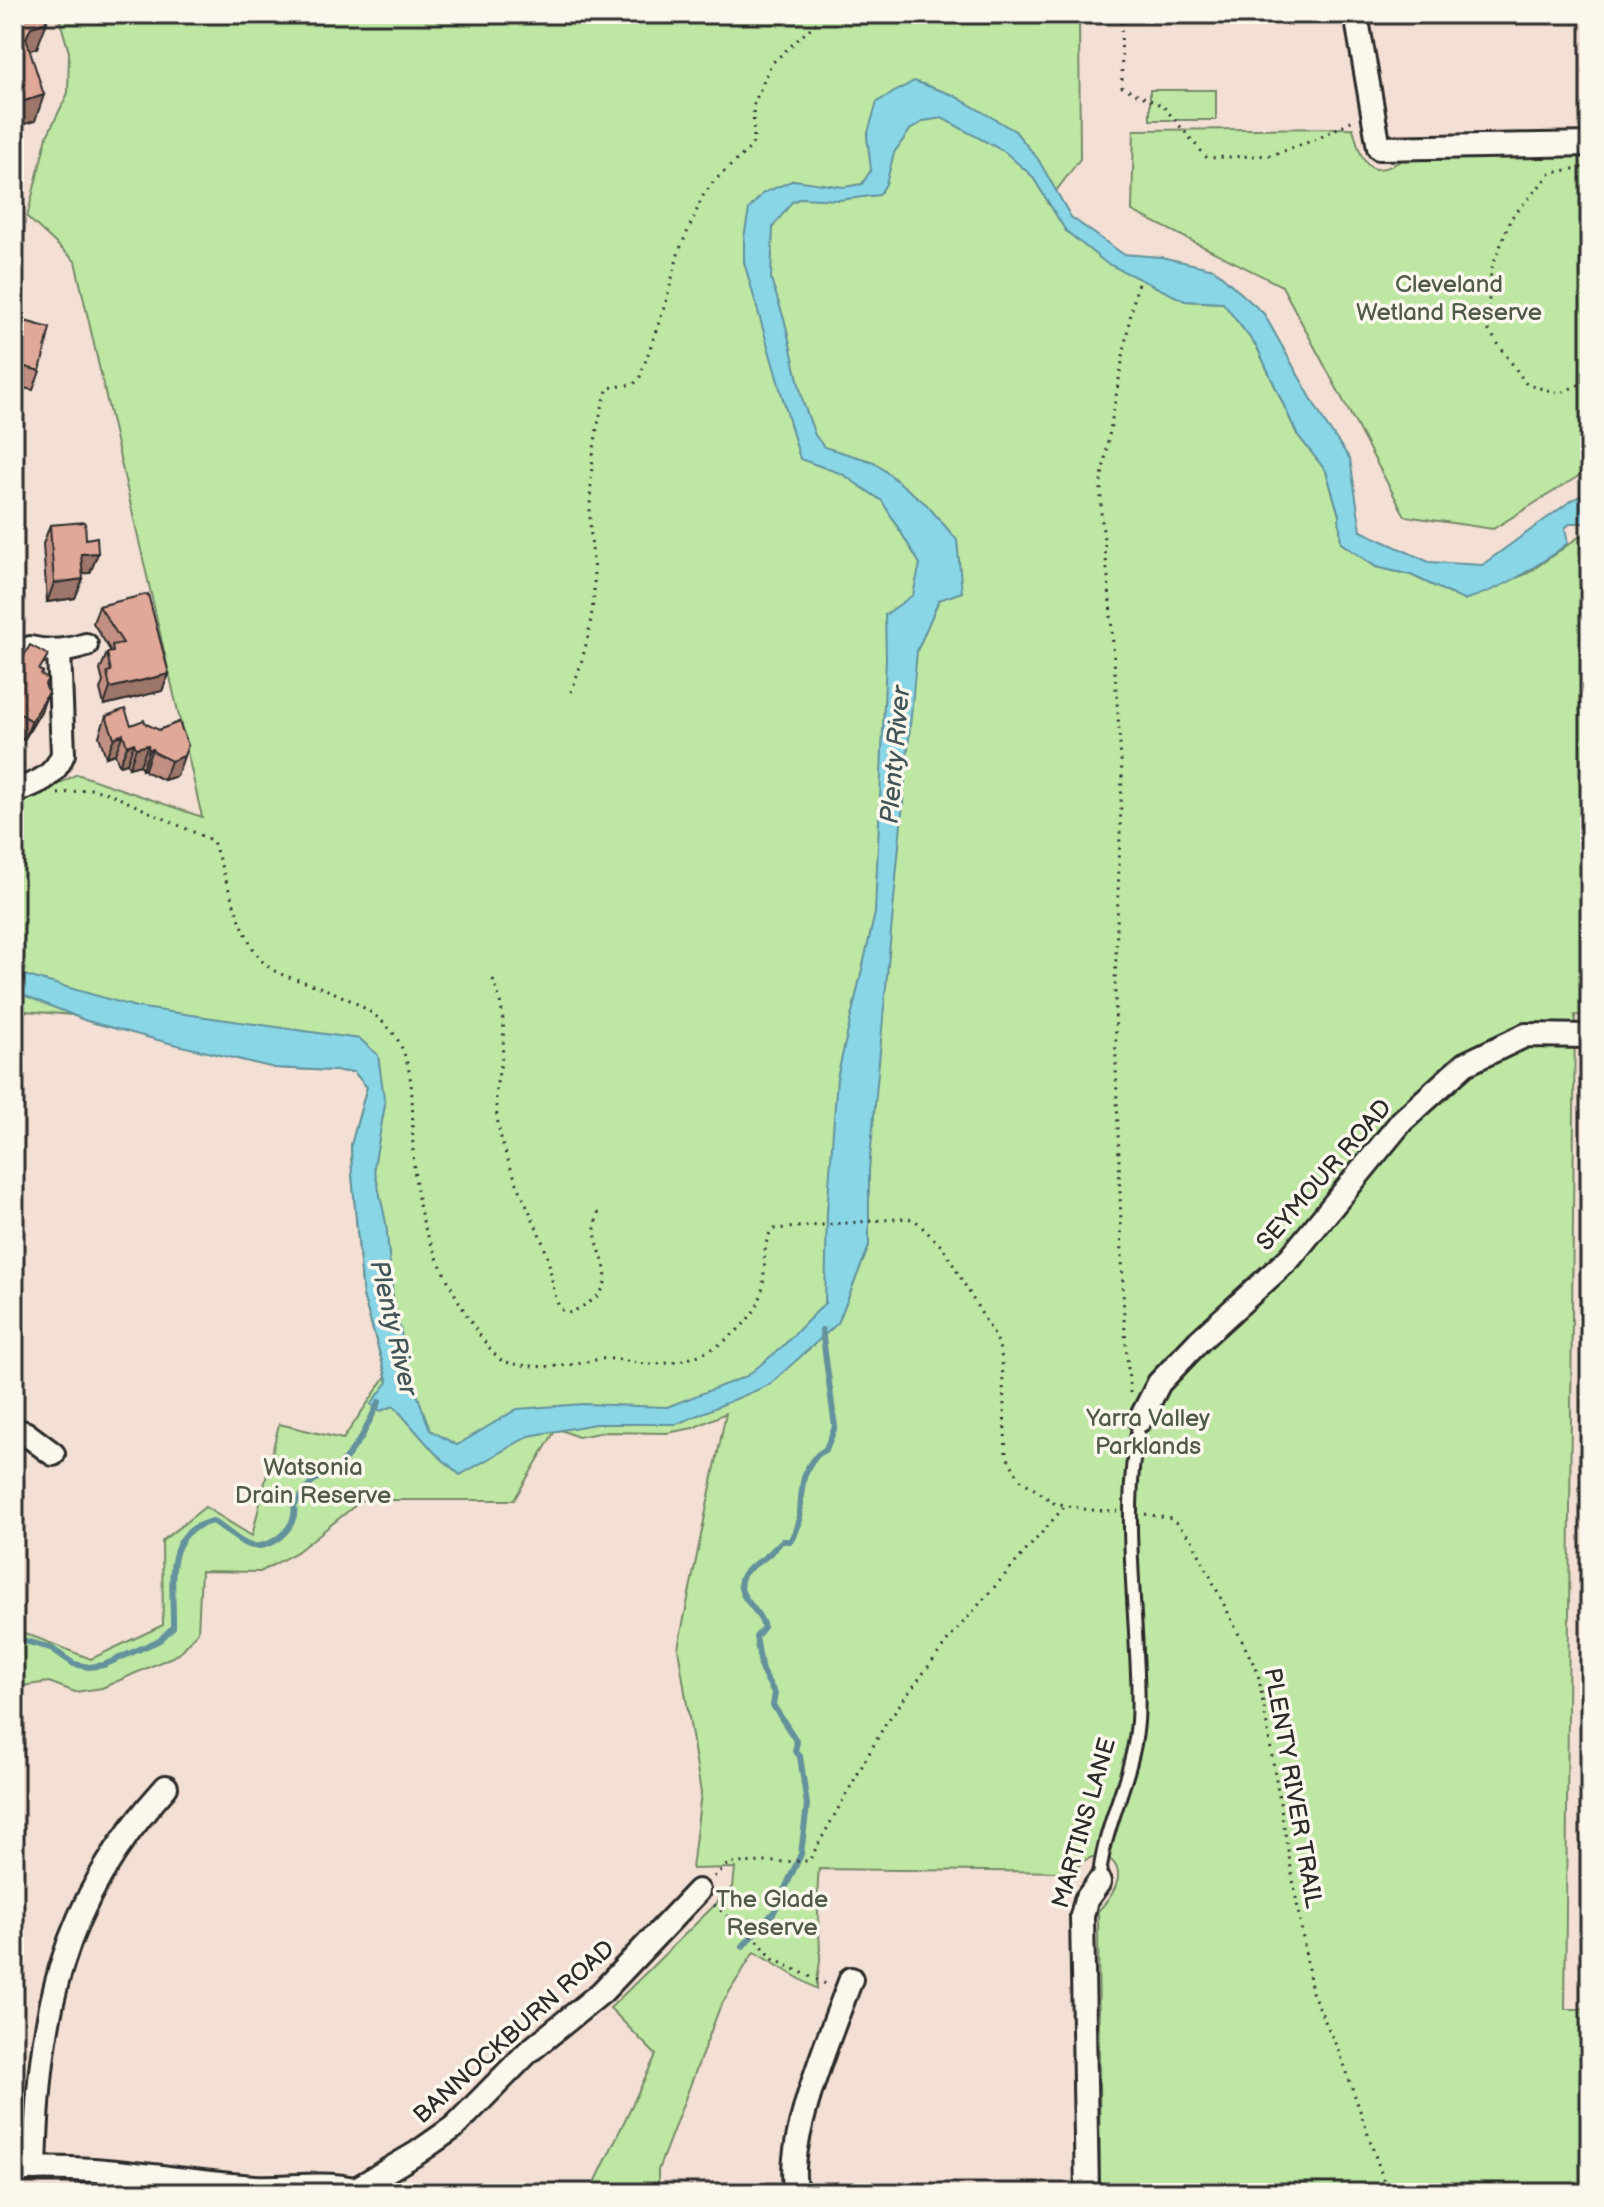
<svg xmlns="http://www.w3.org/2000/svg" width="1604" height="2207" font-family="'Balsamiq Sans',sans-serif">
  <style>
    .green { fill: #bee7a3; stroke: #748967; stroke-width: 2 }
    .water { fill: #89d6e7; stroke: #63929c; stroke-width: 2 }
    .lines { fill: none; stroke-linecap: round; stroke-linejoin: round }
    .stream { stroke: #63929c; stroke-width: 6 }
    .lane-casing { stroke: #2b2b2b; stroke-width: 17 }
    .street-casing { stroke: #2b2b2b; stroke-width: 28 }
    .path { stroke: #2b2b2b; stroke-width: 3; stroke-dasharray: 2 6; stroke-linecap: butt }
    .lane { stroke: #fbf7ec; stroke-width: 11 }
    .street { stroke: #fbf7ec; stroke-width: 22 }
    .wall { fill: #c19083; stroke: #2b2b2b; stroke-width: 2 }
    .shaded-wall { fill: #9d766a; stroke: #2b2b2b; stroke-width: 2 }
    .building { fill: #e0a898; stroke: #2b2b2b; stroke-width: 2 }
    .labels { text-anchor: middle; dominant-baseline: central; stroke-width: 7; stroke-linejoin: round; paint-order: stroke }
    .park-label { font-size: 24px; fill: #505a49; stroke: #fbf7ec }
    .street-label { font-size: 24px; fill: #2b2b2b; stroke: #fbf7ec }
    .water-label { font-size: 26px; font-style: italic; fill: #42565a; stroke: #fbf7ec }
  </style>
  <rect width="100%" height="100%" fill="#f3dfd3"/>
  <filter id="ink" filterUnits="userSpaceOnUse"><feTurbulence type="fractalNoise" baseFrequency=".0125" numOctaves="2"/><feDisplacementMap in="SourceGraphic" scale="16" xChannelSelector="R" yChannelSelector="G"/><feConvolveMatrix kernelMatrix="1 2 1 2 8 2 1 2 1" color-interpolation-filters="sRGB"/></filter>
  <g filter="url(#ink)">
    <g class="green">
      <path d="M58,14H1079L1080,159L1047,203L1185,301L1223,303L1257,347L1297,434L1326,471L1339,515L1341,543L1376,567L1411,575L1464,600L1528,573L1590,529V1016L1575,1015L1565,2009H1590V2193H1100L1098,1911C1147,1863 1093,1838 1074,1872L819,1869C815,1900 820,1928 820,1958C820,1969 816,1978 817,1989L754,1952L720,2007L658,2170V2193H590L656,2055L610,2008L733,1887L735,1868L692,1869L701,1793L678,1648L726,1413L693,1428L667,1433L604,1432L578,1437L561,1430L555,1431L514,1500H362L297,1552L260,1572L201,1571L198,1632L179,1654L102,1688L75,1692L49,1682L14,1687V1629L91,1659L163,1625L162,1541L205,1507L252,1536L279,1424L343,1439L386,1376L363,1295L352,1174L351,1145L367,1087L354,1072L275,1068L87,1021L72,1015L14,1010V804L42,793L77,774L202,817L75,261L27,217L47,136L68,93L69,52Z"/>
      <rect x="1150" y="90" width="66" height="30"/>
      <path d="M1353,128C1362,163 1369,184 1406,157L1590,152V469L1493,529L1405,516L1282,286L1132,211L1134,130Z"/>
    </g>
    <path class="water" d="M914,81L953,95L1015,131L1038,159L1071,217L1123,254L1161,257L1214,269L1264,314L1325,423L1350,459L1361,531L1429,562L1482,565L1572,500L1590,491V523H1571L1565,528L1568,543C1535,568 1504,589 1463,600L1411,575L1376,567L1341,543L1339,515L1326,471L1297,434L1257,347L1223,303L1185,301L1106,263L1066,231L1032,176L1005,152L942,118L924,121L910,130L894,153L886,184L879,195L839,200L801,198L792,202L773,227L771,279L785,322L803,402L815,435L824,447L874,462L927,505L957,540L962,592L939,600L917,651L869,1170V1246L838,1323L769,1385L677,1424H595L529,1436L460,1475L434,1452L394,1406L380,1411L371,1404L388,1382L363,1295L352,1174L351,1145L367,1087L354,1072L275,1068L169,1043L87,1021L14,991V972L136,1007L360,1039L378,1055L385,1105L374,1167L386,1223L393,1297L411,1377L430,1430L457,1445L517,1409L583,1404L667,1407L747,1376L782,1347L825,1303L827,1212L837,1078L875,913L886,658L885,615L913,595L920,564L882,501L842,474L800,459L744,262V238L749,209L763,193L794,180L844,187L862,184L871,170L867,136L877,102Z"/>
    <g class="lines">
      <g class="stream">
        <path d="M14,1638L51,1648L74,1664L89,1667L104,1665L160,1640L173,1627C174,1586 161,1531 213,1521C224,1528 235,1539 246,1544C268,1554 299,1527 294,1506L313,1481L340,1466L361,1438L379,1402"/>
        <path d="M743,1946L774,1912L801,1854L807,1805L800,1756L795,1751L797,1742L773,1705L775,1694L762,1671L756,1637L764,1627C759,1611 750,1607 743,1594C734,1575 751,1567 763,1559C770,1554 776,1547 782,1541H790C811,1518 787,1471 826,1449L835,1427L822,1330"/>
      </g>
      <defs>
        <g id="lane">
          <path d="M14,166L17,170L14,174"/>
          <path d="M1099,1882C1102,1828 1132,1780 1137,1727C1140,1698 1137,1669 1136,1641C1132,1568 1124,1491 1140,1420"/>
        </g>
        <g id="street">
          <path d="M1356,14L1379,148L1590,144"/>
          <path d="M30,648C49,653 68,651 86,645"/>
          <path d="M14,791C36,784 55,777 63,754L59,651"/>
          <path d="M1140,1420L1159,1383L1199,1341L1290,1258L1402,1121L1465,1064L1526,1035L1590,1036"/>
          <path d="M14,1430L25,1433L53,1454"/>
          <path d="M35,2169C39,2016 59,1904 166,1787"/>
          <path d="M14,2170C94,2163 176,2182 255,2187C291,2189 333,2179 366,2193"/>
          <path d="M356,2189L417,2153L454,2127L527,2053L602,1992L698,1891"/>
          <path d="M797,2193C781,2150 834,2025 851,1979"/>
          <path d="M1087,2193L1082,1916L1086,1900L1099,1882"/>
        </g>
      </defs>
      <use href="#lane" class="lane-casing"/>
      <use href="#street" class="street-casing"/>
      <g class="path">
        <path d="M862,14L897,19L915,15"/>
        <path d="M1121,14L1122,87L1163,106L1207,158L1272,155L1317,139L1353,120"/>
        <path d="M1590,166L1551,173L1511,218L1491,271L1487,328L1527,385L1560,393L1590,380"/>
        <path d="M571,692C584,659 592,625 594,590C595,565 590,541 590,516C590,475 594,426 608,388L634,384L640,377L665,305L679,251L703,196L714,181L751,147L754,140L753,106L771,64L826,14"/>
        <path d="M58,794L91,789L108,793L213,841C224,872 242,941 264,963C276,975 293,978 308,983C341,994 386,1013 401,1046C418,1082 410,1127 414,1166C416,1187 419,1211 426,1231C440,1268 473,1336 502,1361C528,1368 555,1368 582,1363C588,1362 594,1360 600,1359C618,1357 637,1365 655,1364C695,1363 731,1344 754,1311C772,1284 757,1247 773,1229L908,1218L916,1221L944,1249L998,1342L1002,1359L1006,1455L1020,1479L1054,1503L1089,1510L1117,1511"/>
        <path d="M493,979C504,1008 506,1031 501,1062C499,1074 495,1087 496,1099C496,1155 530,1203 547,1255C552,1273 552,1291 560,1309L568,1313C576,1311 583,1306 591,1301C622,1281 594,1253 595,1226C596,1220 598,1213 600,1207"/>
        <path d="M1130,1393L1124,1319L1116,1067L1115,986L1122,774L1109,587L1101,512V482L1129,322L1139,278"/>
        <path d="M1145,1514L1172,1519L1192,1540L1258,1673L1312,1992L1343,2061L1388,2193"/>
        <path d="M714,1877L729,1863L809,1861L886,1723L949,1639L1065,1506"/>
        <path d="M714,1905L758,1941L773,1959L828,1985"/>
      </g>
      <use href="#lane" class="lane"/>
      <use href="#street" class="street"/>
    </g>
    <g class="wall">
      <path d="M14,318L40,371L33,390L14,386Z"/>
      <path d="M50,525L86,539L98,553L90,573H82L75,598L47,602L43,544Z"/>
      <path d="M99,606L169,674L162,691L104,705L100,689L103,682L100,670L107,653H109L110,650L93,623Z"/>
      <path d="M18,666L43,672L42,676L48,692L41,711L24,740L14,734V675Z"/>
      <path d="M106,716L131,725L159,730L179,722L177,776L164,780L146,772L145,769L142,770L140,765L129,768L127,763L119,765L115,754L106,757L99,736Z"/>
    </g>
    <g class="shaded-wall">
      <path d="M47,22L37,48L22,53L26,38L31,27Z"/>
      <path d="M44,95L35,121L14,127V104Z"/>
      <path d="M98,553L90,573L74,574L81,554Z"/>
      <path d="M83,579L75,598L47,602L54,583Z"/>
      <path d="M169,674L162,691L104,705L110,688Z"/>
      <path d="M48,692L41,711L24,740L32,721Z"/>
      <path d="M123,734L115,754L106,757L114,738Z"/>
      <path d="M134,743L127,763L119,765L127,746Z"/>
      <path d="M148,745L140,765L129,768L136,748Z"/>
      <path d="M188,745L177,776L164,780L171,761Z"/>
      <path d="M152,749L145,769L142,770L149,750Z"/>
    </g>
    <g class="building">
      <path d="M14,14H44L47,22L31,27L26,38L44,95L14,104Z"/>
      <path d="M14,318L50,328L40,371L14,364Z"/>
      <path d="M85,522L86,539L97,537L98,553L81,554L83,579L54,583L50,525Z"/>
      <path d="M148,594L169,674L110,688L107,672L111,671L107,653L113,652L112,645L123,643L99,606Z"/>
      <path d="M30,645L48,655L39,670L43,672L41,675L48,679L45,684L48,692L32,721L19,713L16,719L14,718V688L24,670L18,666Z"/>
      <path d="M125,709L131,725L144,720L146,724L159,730L179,722L188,745L184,756L171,761L154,752L152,749L149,750L148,745L136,748L134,743L127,746L123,734L114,738L106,716Z"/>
    </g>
  </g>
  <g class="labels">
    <g class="park-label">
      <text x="1449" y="284">Cleveland<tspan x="1449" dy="28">Wetland Reserve</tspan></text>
      <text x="1148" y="1418">Yarra Valley<tspan x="1148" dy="28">Parklands</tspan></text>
      <text x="313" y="1467">Watsonia<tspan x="313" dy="28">Drain Reserve</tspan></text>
      <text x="772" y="1899">The Glade<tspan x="772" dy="28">Reserve</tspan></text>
    </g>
    <g class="street-label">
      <text transform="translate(1324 1175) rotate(-49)">SEYMOUR ROAD</text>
      <text transform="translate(1293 1788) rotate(80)">PLENTY RIVER TRAIL</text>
      <text transform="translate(1084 1823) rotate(-74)">MARTINS LANE</text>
      <text transform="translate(514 2032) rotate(-42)">BANNOCKBURN ROAD</text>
    </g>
    <g class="water-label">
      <text transform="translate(896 755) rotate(-85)">Plenty River</text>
      <text transform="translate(393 1328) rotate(77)">Plenty River</text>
    </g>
  </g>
  <rect width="1604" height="2207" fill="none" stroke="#fbf7ec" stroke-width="48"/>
  <rect x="24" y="24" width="1556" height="2159" fill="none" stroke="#2b2b2b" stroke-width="3" filter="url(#ink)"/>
</svg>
